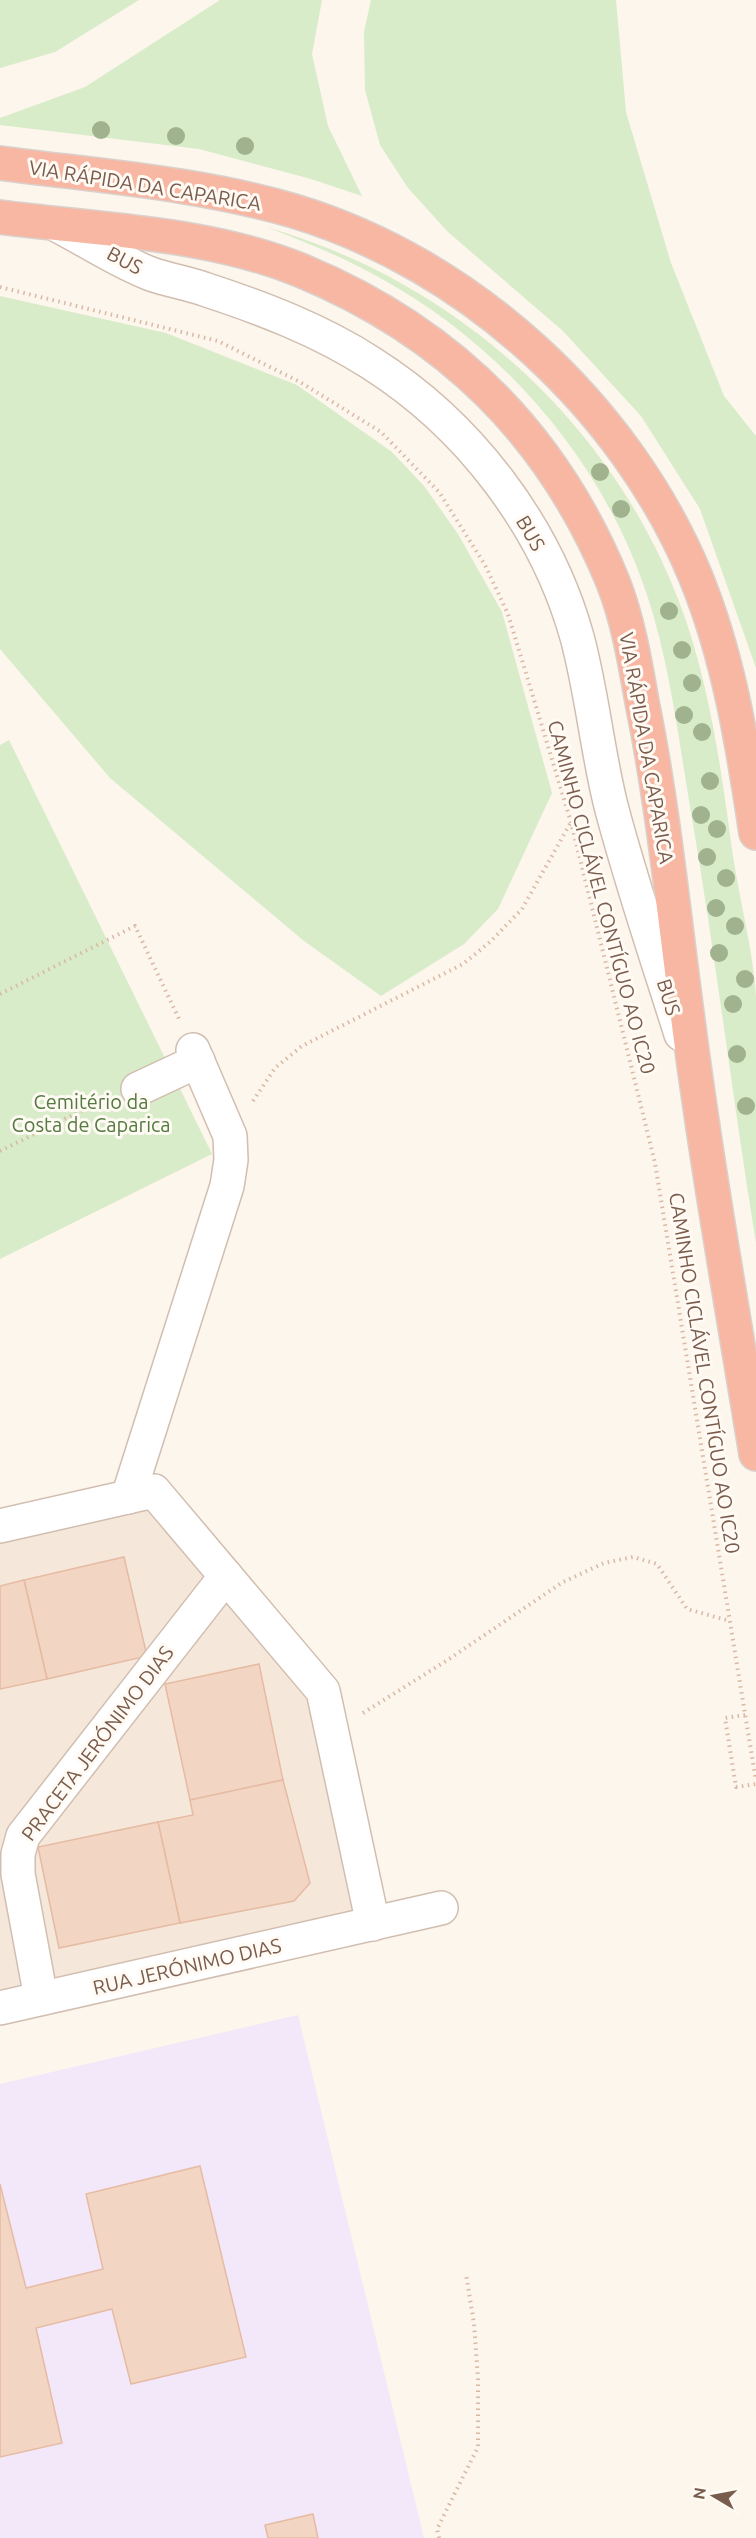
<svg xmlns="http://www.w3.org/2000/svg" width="756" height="2538" font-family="Ubuntu,sans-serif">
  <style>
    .residential { fill: #f5e8da }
    .education { fill: #f3e8fa }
    .green { fill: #d8ecc9 }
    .building { fill: #f3d5c3; stroke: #e6bba3; stroke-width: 1.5 }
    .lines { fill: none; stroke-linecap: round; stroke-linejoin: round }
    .minor-casing { stroke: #d1beb0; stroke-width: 36 }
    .highway-casing { stroke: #dad1cd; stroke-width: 36 }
    .path { stroke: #d9b8a5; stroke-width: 4; stroke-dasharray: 1.5 4.5; stroke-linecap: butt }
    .minor { stroke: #fff; stroke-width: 33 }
    .highway { stroke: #f7b7a3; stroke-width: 33 }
    .tree { fill: #a0b28e }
    .labels { text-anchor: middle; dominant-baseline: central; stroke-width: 6; stroke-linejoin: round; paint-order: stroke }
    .street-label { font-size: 20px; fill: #7a5c4d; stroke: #fffaf3 }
    .park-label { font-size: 20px; fill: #537a41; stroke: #fffaf3 }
  </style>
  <rect width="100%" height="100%" fill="#fdf6ec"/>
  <path class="residential" d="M154,1493L321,1691L370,1921L0,2005V1528Z"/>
  <path class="education" d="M298,2015L424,2538H0V2084Z"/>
  <g class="green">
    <path d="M0,0H139L55,52L0,68Z"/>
    <path d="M220,0H322L312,54L328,126L362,196L311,179L199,149L0,125V118L85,87Z"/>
    <path d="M371,0H616L626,112L671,263L724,396L756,436V668L700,509L641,416L563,331L448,232L408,188L380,145L365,90L364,32Z"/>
    <path d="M266,227C458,282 617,426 684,615C711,692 722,776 733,856C740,902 753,951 756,996C756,1023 756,1050 756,1077C756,1132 756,1188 756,1243C733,1102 716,959 692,818C679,744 671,669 648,598C605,464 504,346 382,279C345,258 306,242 266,227Z"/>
    <path d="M0,296L166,333L297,385L392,452L424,486L458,534L502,612L552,793L498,909L464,944L381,996L304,941L110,778L0,649Z"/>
    <path d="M9,740L212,1154L0,1259V745Z"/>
  </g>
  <g class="building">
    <path d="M124,1557L147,1656L47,1679L24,1580Z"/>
    <path d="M24,1580L47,1679L0,1689V1586Z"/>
    <path d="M259,1664L283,1780L190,1800L165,1684Z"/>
    <path d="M283,1780L310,1883L294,1901L180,1923L158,1822L193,1815L190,1800Z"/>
    <path d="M158,1822L180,1923L59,1948L38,1847Z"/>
    <path d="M200,2166L246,2357L131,2384L112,2309L36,2328L62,2443L0,2457V2184L26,2288L103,2269L86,2194Z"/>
    <path d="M313,2514L318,2538H268L265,2525Z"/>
  </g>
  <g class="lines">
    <defs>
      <g id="minor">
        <path d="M57,225C86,240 121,263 151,274C168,280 187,283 204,289C262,308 320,330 371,363C469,425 546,526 577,637C592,692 597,750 611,806C631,882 657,958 681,1034"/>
        <path d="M138,1089L198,1061"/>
        <path d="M128,1497L227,1186L231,1160L230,1136L193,1050"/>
        <path d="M0,1526L154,1491L323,1691L373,1924"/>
        <path d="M41,1998L18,1874V1854L23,1836L226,1576"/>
        <path d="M0,2008L441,1908"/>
      </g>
      <g id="highway">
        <path d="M0,163C98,176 199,183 294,211C470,264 625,407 695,575C729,657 743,746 756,833"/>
        <path d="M0,217C99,230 206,232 300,270C448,331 552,433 613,582C628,620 635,662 642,702C663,805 673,909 687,1013C706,1161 732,1307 756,1454"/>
      </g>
    </defs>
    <use href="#minor" class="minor-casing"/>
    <use href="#highway" class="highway-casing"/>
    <g class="path">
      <path d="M0,287L218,341L300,382L381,432L439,492L485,565L508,614L571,822L655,1163L756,1781"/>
      <path d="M0,994L135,926L179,1019"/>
      <path d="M253,1101L275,1068L302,1046L463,964L490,942L522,909L571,822"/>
      <path d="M0,1151L105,1099"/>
      <path d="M363,1713L446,1661L563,1582L604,1563L633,1557L657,1564L687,1609L730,1621"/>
      <path d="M745,1715L725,1718L736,1787L756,1784"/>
      <path d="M439,2538L437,2529L478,2447V2378L474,2324L466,2274"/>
    </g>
    <use href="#minor" class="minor"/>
    <use href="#highway" class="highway"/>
  </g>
  <g class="tree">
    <circle cx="101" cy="130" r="9"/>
    <circle cx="176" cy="136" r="9"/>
    <circle cx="245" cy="146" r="9"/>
    <circle cx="600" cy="472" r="9"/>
    <circle cx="621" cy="509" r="9"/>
    <circle cx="669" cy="611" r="9"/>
    <circle cx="682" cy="650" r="9"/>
    <circle cx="692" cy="683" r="9"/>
    <circle cx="684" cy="715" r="9"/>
    <circle cx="702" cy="732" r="9"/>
    <circle cx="710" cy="781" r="9"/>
    <circle cx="701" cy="815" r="9"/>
    <circle cx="717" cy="829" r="9"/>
    <circle cx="707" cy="857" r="9"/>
    <circle cx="726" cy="878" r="9"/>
    <circle cx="716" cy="908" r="9"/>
    <circle cx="735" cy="926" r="9"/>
    <circle cx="719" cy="953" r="9"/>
    <circle cx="745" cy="979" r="9"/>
    <circle cx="733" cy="1004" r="9"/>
    <circle cx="737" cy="1054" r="9"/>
    <circle cx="746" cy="1106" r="9"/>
  </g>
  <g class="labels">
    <g class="street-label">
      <text transform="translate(145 185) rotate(9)">VIA RÁPIDA DA CAPARICA</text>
      <text transform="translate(125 260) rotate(28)">BUS</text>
      <text transform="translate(531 533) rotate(60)">BUS</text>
      <text transform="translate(647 748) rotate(80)">VIA RÁPIDA DA CAPARICA</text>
      <text transform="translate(602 897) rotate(75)">CAMINHO CICLÁVEL CONTÍGUO AO IC20</text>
      <text transform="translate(669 997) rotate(73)">BUS</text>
      <text transform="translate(705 1373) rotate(81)">CAMINHO CICLÁVEL CONTÍGUO AO IC20</text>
      <text transform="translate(97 1743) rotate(-53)">PRACETA JERÓNIMO DIAS</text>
      <text transform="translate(187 1966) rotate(-13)">RUA JERÓNIMO DIAS</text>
    </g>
    <g class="park-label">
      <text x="91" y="1101">Cemitério da<tspan x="91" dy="23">Costa de Caparica</tspan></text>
    </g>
  </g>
  <g transform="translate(714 2496) rotate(280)" stroke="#fffaf3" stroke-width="4.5" paint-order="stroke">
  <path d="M0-4.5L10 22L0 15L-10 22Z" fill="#7a5c4d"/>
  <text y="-9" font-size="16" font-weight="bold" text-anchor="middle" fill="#7a5c4d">N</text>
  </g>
</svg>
